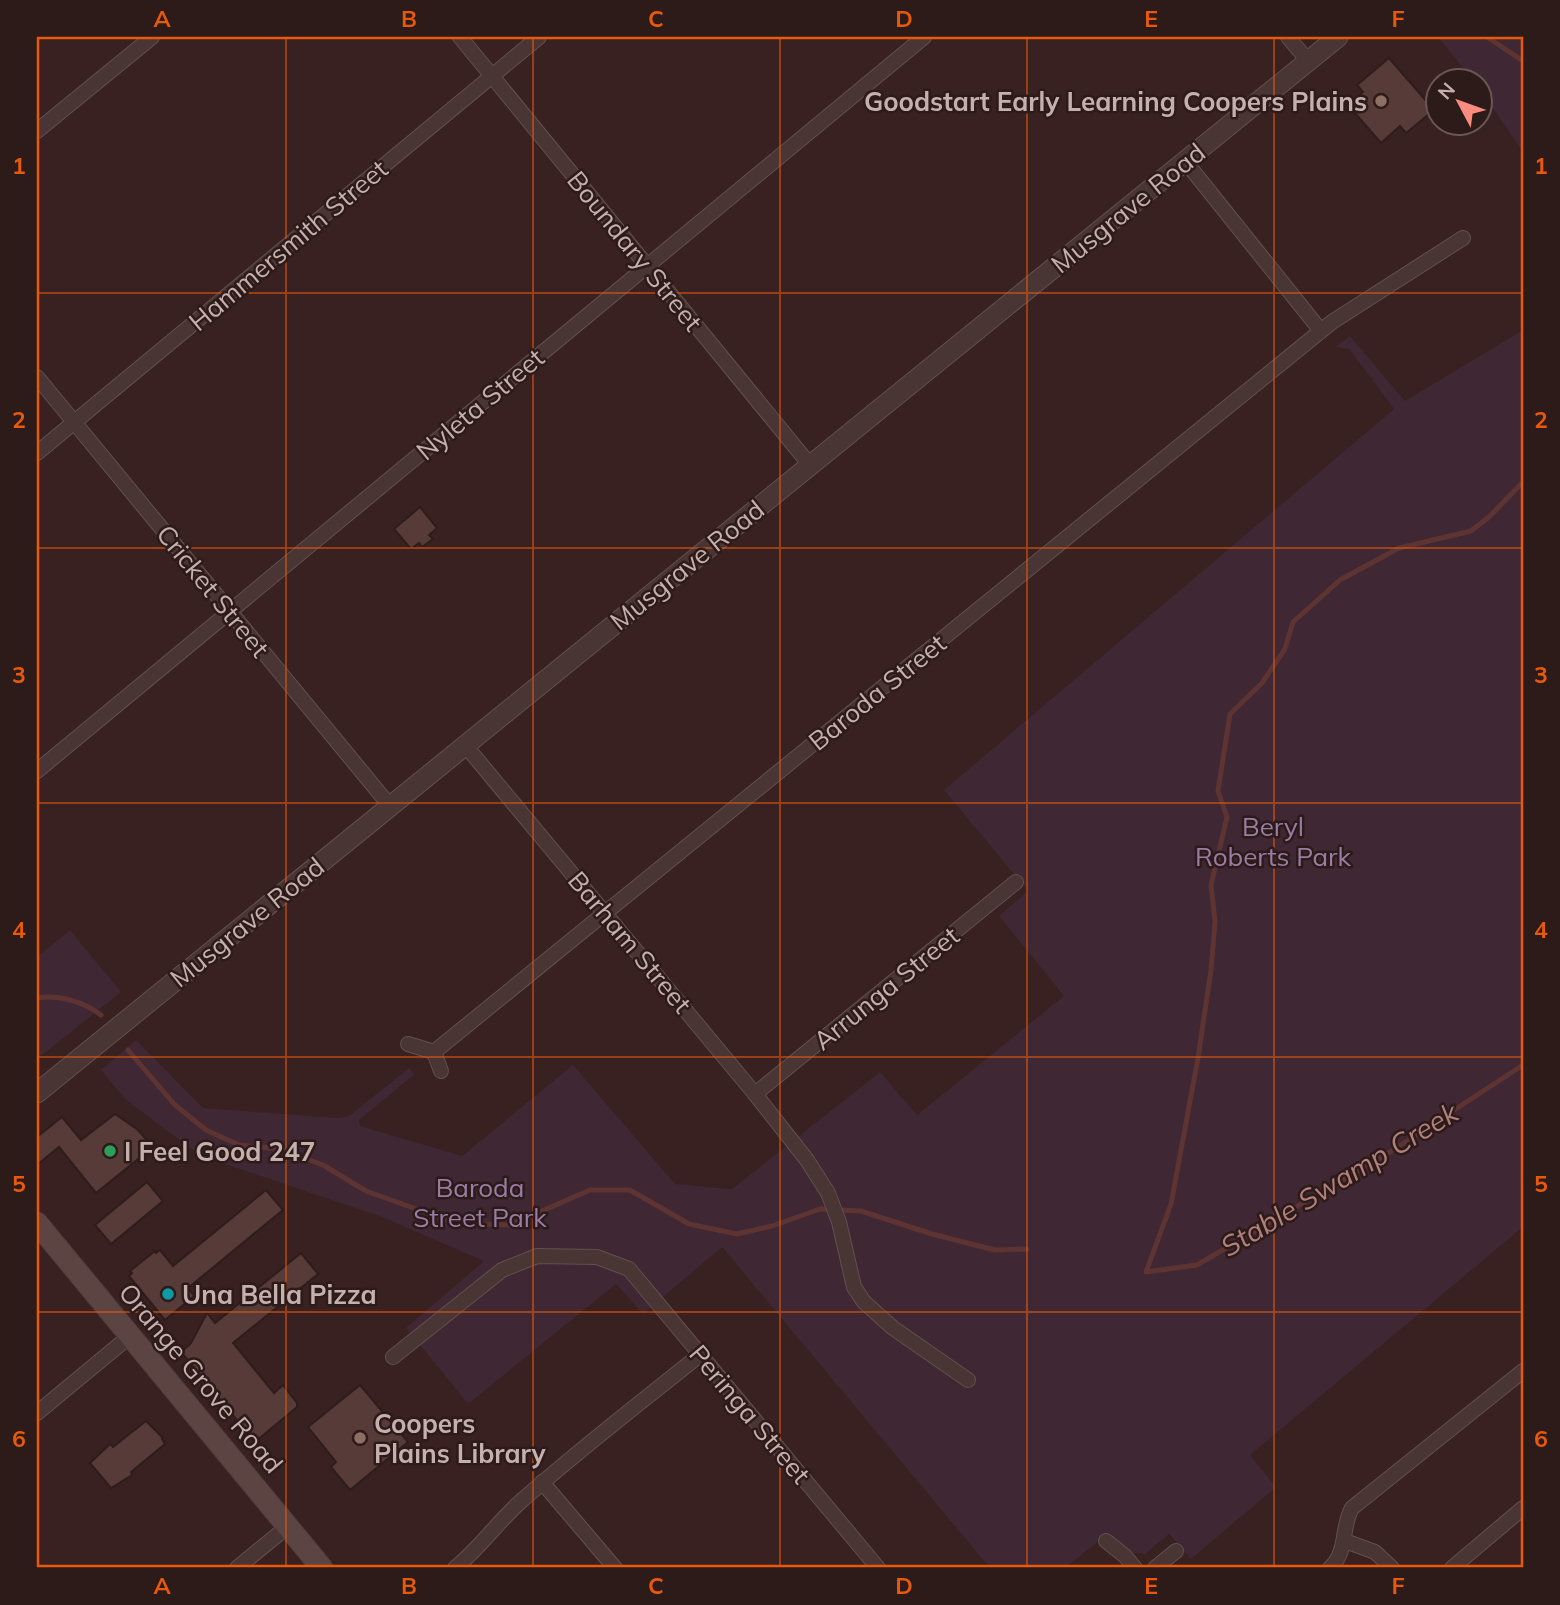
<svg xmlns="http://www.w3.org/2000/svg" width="1560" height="1605" font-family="Mulish,sans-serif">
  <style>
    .green { fill: #3f2734 }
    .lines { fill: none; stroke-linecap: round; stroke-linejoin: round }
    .stream { stroke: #5e3432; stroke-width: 5 }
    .building { fill: #573b39; stroke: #2f1d1b; stroke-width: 2 }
    .minor-casing { stroke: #63504e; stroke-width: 16 }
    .tertiary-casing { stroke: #63504e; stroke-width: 21 }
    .secondary-casing { stroke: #4f3c3a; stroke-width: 23 }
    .minor { stroke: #493534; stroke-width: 14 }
    .tertiary { stroke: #493534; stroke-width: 19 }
    .secondary { stroke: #5c4442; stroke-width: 21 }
    .grid { fill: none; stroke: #e8590c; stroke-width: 2; stroke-opacity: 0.55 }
    .education-dot { fill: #8d6e63; stroke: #2d1b19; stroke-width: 2.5 }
    .leisure-dot { fill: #2e9e5b; stroke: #2d1b19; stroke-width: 2.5 }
    .culture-dot { fill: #0f9aa8; stroke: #2d1b19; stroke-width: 2.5 }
    .labels { text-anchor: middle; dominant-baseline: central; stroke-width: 5; stroke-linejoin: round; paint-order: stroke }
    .poi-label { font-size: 26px; font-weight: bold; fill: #c5b0ae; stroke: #2d1b19; text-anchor: start }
    .street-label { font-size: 26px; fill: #c5b0ae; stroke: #2d1b19 }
    .park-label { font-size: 26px; fill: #9a7ca6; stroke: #2d1b19 }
    .water-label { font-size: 28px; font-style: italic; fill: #b2807d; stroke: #2d1b19 }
    .neatline { fill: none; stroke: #e8590c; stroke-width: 2.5 }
    .grid-label { font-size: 23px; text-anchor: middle; font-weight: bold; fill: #e8590c }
  </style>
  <rect width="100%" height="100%" fill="#382120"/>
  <g class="green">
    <path d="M1438,37H1523V152L1480,89V80H1473Z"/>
    <path d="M1523,330V1227L1250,1455L1276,1487L1191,1559L1169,1534L1145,1554L1134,1553L1108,1534L1065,1568H990L722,1247L643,1314L616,1284L468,1404L406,1328L484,1261L382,1217L201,1156L126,1100L101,1070L136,1040L203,1108L338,1118L349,1116L409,1068L415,1074L359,1120L360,1126L462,1156L573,1065L675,1184L732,1189L880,1072L917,1115L1064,996L999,916L1028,891L944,790L1394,409L1349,349L1335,347L1350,336L1405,401Z"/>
    <path d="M70,930L121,992L37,1059V957Z"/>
  </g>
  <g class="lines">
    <g class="stream">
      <path d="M1487,37L1523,61"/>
      <path d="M1523,482L1489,517L1471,531L1399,548L1340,580L1293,622L1285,649L1262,683L1230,714L1218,791L1227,817L1211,885L1215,922L1211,970L1198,1058L1171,1204L1146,1272L1197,1265L1390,1152L1523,1065"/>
      <path d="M37,998C58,994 84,1002 101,1015"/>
      <path d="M128,1050L174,1104L206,1130L239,1145L280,1149L323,1165L366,1191L455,1223L510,1225L590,1190H630L689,1224L737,1234L772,1226L820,1209L861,1211L932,1234L995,1250L1027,1249"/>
    </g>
  </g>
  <g class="building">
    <path d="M1389,58L1434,110L1406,133L1400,126L1381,143L1348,105L1363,92L1357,85Z"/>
    <path d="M420,507L437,528L429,535L433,539L422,547L419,543L411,549L394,529Z"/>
    <path d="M115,1114L138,1130L153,1147L96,1193L59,1147L37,1165V1137L62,1117L81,1140Z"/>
    <path d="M147,1182L163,1201L111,1244L95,1225Z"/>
    <path d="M266,1190L283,1210L188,1288L194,1296L165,1320L129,1276L132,1273L130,1271L155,1251L156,1253L160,1250L173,1266Z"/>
    <path d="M301,1253L318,1274L233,1343L274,1393L283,1385L297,1403V1407L255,1442L181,1352L191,1343L207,1313L215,1323Z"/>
    <path d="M360,1385L408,1442L350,1490L331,1467L336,1462L308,1427Z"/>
    <path d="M146,1421L163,1438L162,1439L165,1444L131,1472L132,1475L111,1488L90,1463L110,1444L113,1447Z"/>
  </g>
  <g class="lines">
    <defs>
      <g id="minor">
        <path d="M460,37L810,465"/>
        <path d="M1288,37L1308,61"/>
        <path d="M37,131L152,37"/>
        <path d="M1185,161L1321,331"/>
        <path d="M37,377L390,806"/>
        <path d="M37,453L539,37"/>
        <path d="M465,745L755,1094L807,1160L828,1193L839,1222L854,1287L864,1302L893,1328L968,1380"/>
        <path d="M37,771L924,37"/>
        <path d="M408,1044L434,1052L441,1071"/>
        <path d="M434,1052L1332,322L1463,238"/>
        <path d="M755,1094L1016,882"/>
        <path d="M393,1357L502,1270L537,1256L597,1257L629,1269L878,1568"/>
        <path d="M37,1413L130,1336"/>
        <path d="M542,1482L615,1568"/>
        <path d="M1106,1541L1125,1556L1135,1568"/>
        <path d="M1345,1541L1375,1552L1392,1568"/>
        <path d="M237,1568L287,1527"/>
        <path d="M455,1568C479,1549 496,1524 519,1503C577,1451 640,1403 701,1354"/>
        <path d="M1155,1568L1176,1551"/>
        <path d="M1330,1568C1348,1552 1341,1527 1352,1508L1523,1371"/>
        <path d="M1452,1568L1523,1508"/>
      </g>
      <path id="tertiary" d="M37,1093L1338,37"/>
      <path id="secondary" d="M37,1223L322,1568"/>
    </defs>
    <use href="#minor" class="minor-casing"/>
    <use href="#tertiary" class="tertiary-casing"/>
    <use href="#secondary" class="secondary-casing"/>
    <use href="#minor" class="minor"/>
    <use href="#tertiary" class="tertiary"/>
    <use href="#secondary" class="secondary"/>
  </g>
  <path class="grid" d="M286,37V1568M533,37V1568M780,37V1568M1027,37V1568M1274,37V1568M37,293H1523M37,548H1523M37,803H1523M37,1057H1523M37,1312H1523"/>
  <g class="education-dot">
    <circle cx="1381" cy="101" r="7"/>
    <circle cx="360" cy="1438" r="7"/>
  </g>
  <circle class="leisure-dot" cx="110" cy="1151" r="7"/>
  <circle class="culture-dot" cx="168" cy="1294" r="7"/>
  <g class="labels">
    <g class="poi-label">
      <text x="1367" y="101" text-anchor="end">Goodstart Early Learning Coopers Plains</text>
      <text x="124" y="1151">I Feel Good 247</text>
      <text x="182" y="1294">Una Bella Pizza</text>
      <text x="374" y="1423">Coopers<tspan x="374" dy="30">Plains Library</tspan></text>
    </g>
    <g class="street-label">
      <text transform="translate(1128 208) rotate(-39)">Musgrave Road</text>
      <text transform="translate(288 245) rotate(-40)">Hammersmith Street</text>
      <text transform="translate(635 251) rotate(51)">Boundary Street</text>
      <text transform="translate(480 404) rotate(-40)">Nyleta Street</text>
      <text transform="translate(687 565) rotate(-39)">Musgrave Road</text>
      <text transform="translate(213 591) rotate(51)">Cricket Street</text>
      <text transform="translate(877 692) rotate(-39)">Baroda Street</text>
      <text transform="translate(247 922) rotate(-39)">Musgrave Road</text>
      <text transform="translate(630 942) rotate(50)">Barham Street</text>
      <text transform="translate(886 988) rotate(-39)">Arrunga Street</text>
      <text transform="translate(201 1378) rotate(50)">Orange Grove Road</text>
      <text transform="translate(750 1414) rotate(50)">Peringa Street</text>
    </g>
    <g class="park-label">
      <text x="1273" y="826">Beryl<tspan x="1273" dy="30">Roberts Park</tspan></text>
      <text x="480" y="1187">Baroda<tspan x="480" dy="30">Street Park</tspan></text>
    </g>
    <g class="water-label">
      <text transform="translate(1339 1179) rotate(-31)">Stable Swamp Creek</text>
    </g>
  </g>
  <rect width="1560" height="1605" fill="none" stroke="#2d1b19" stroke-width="77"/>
  <g transform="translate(1459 102) rotate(311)"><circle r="33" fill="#2d1b19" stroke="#6a5755" stroke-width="2"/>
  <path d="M0-5L12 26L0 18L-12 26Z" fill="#f98b7f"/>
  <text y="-10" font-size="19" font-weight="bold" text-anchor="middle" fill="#c5b0ae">N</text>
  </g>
  <rect x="38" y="38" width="1484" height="1528" class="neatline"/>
  <g class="grid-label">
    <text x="162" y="27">A</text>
    <text x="409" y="27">B</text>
    <text x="656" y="27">C</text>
    <text x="904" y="27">D</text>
    <text x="1151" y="27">E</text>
    <text x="1398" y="27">F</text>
    <text x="19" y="174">1</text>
    <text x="1541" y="174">1</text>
    <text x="19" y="428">2</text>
    <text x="1541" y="428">2</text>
    <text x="19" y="683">3</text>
    <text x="1541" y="683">3</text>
    <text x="19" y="938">4</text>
    <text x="1541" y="938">4</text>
    <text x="19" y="1192">5</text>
    <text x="1541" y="1192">5</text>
    <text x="19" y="1447">6</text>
    <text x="1541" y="1447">6</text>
    <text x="162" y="1594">A</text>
    <text x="409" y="1594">B</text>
    <text x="656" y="1594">C</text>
    <text x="904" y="1594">D</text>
    <text x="1151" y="1594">E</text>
    <text x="1398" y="1594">F</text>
  </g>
</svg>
